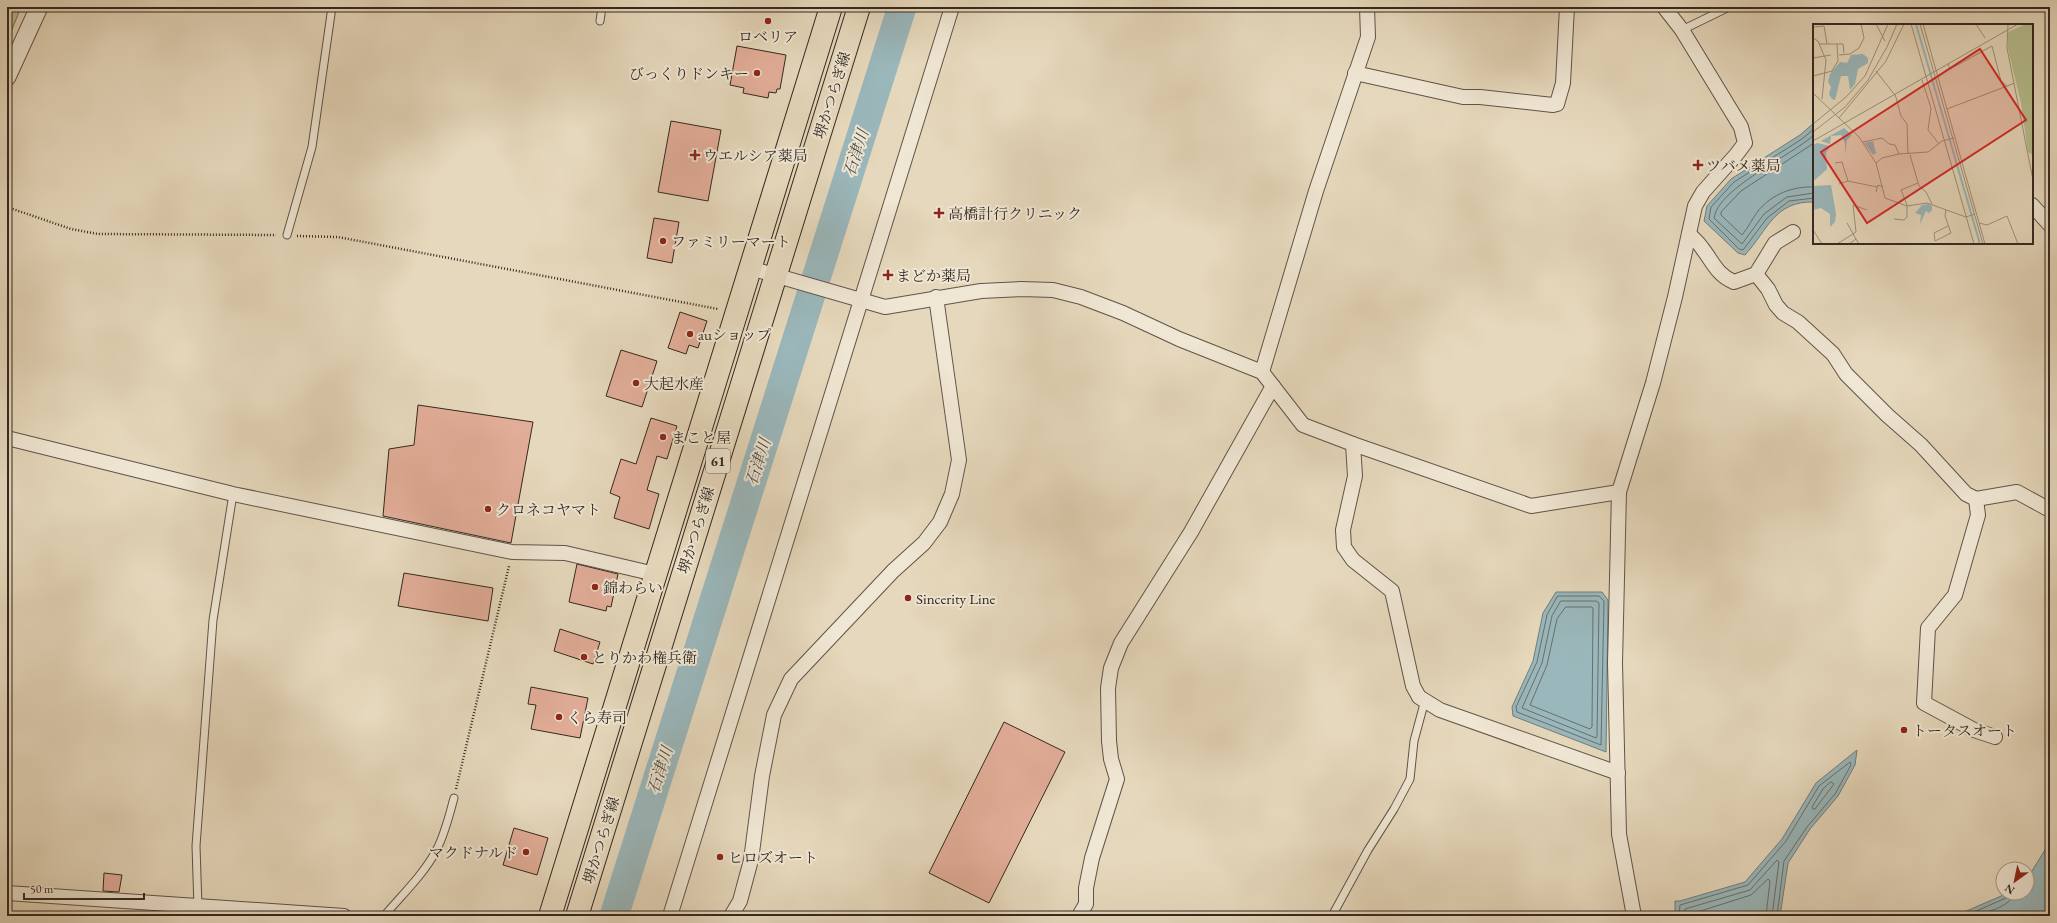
<svg xmlns="http://www.w3.org/2000/svg" width="2057" height="923" font-family="'EB Garamond','Noto Serif JP',serif">
  <style>
    .green { fill: #b7be8f; stroke: #757358 }
    .water { fill: #9ab7bb; stroke: #717e7d }
    .lines { fill: none; stroke-linecap: round; stroke-linejoin: round }
    .shore { stroke: #66706e; stroke-width: 1 }
    .river { stroke: #9ab7bb; stroke-width: 29 }
    .building { fill: #e2ad98; stroke: #332821 }
    .service-casing { stroke: #605448; stroke-width: 9 }
    .minor-casing { stroke: #605448; stroke-width: 16 }
    .tertiary-casing { stroke: #605448; stroke-width: 19 }
    .primary-casing { stroke: #332821; stroke-width: 24 }
    .path { stroke: #332821; stroke-width: 2.5; stroke-dasharray: 1 2; stroke-linecap: butt }
    .service { stroke: #efe6d3; stroke-width: 7 }
    .minor { stroke: #efe6d3; stroke-width: 14 }
    .tertiary { stroke: #efe6d3; stroke-width: 17 }
    .primary { stroke: #e6d8bc; stroke-width: 22 }
    .poi-dot { fill: #8f2418; stroke: #efe6d3; stroke-width: 1.5 }
    .labels { text-anchor: middle; dominant-baseline: central; stroke-width: 4; stroke-linejoin: round; paint-order: stroke }
    .shield { fill: #efe6d3; stroke: #6b6156; stroke-width: 1 }
    .shield-label { font-size: 14px; font-weight: bold; fill: #332821 }
    .poi-label { font-size: 15px; fill: #332821; stroke: #efe6d3; text-anchor: start }
    .street-label { font-size: 15px; fill: #332821; stroke: #efe6d3 }
    .water-label { font-size: 16px; font-style: italic; fill: #4d4c48; stroke: #efe6d3 }
    .inset-river { fill: none; stroke: #9ab7bb; stroke-width: 2 }
    .inset-road { fill: none; stroke: #9e927e; stroke-width: 1 }
    .view { fill: #d62828; fill-opacity: 0.15; stroke: #d62828; stroke-width: 2 }
    .inset-edge { fill: none; stroke: #332821; stroke-width: 2 }
  </style>
  <rect width="100%" height="100%" fill="#e6d8bc"/>
  <filter id="stains"><feTurbulence type="fractalNoise" baseFrequency=".005" numOctaves="4"/><feColorMatrix values="0 0 0 0 .2 0 0 0 0 .09 0 0 0 0 .02 0 0 0 .5 -.17"/></filter>
  <radialGradient id="worn" r=".72"><stop offset=".6" stop-color="#630" stop-opacity="0"/><stop offset="1" stop-color="#630" stop-opacity=".3"/></radialGradient>
  <path class="green" d="M7,7H21L7,42Z"/>
  <g class="water">
    <path d="M1814,123V202C1774,201 1768,230 1745,255L1738,253L1704,221L1707,206L1731,179L1800,135Z"/>
    <path d="M1556,592H1602L1608,600L1606,752L1513,716L1512,707L1533,661L1543,613Z"/>
    <path d="M1857,750L1855,765L1838,796L1810,829L1788,863L1780,916H1675V901H1680L1745,882L1782,839L1816,783Z"/>
    <path d="M2050,842V916H1955L2008,893H2027V879Z"/>
  </g>
  <g class="lines">
    <g class="shore">
      <path d="M1814,129L1802,139L1734,182L1711,207L1709,219L1739,249L1743,250L1767,218L1789,201L1814,198"/>
      <path d="M1814,135C1791,156 1718,188 1714,218L1742,244L1764,214L1787,197L1814,193"/>
      <path d="M1814,143L1741,191L1721,212V215L1742,235C1748,228 1752,219 1758,211C1772,194 1793,186 1814,187"/>
      <path d="M1558,596H1599L1604,601L1601,745L1517,712L1516,707L1537,662L1547,615Z"/>
      <path d="M1561,601H1596L1599,603L1597,736L1596,738L1522,708L1542,663L1552,616Z"/>
      <path d="M1566,607H1591L1593,608L1592,727L1590,729L1530,705L1547,665L1557,619Z"/>
      <path d="M1831,782L1834,784L1815,809H1813L1812,807L1823,789Z"/>
      <path d="M1679,916L1680,905L1748,885L1786,841L1819,786L1850,762L1851,765L1835,794L1807,827L1784,861L1777,916"/>
      <path d="M1684,916L1685,909L1750,890L1777,860L1779,862L1772,916"/>
      <path d="M1690,916L1691,914L1751,895L1768,879L1770,881L1766,916"/>
      <path d="M1965,916L2006,898L2008,893"/>
      <path d="M1977,916C1988,911 2013,906 2013,893"/>
    </g>
    <path class="river" d="M614,916L902,7"/>
  </g>
  <g class="building">
    <path d="M737,46L786,55L780,89H777L776,93L769,92L768,98L743,93L744,88L730,85Z"/>
    <path d="M671,121L721,130L708,201L658,192Z"/>
    <path d="M654,218L679,222L672,263L647,258Z"/>
    <path d="M680,312L707,321L698,348L689,345L686,354L668,348Z"/>
    <path d="M621,350L657,361L642,407L606,396Z"/>
    <path d="M418,405L533,422L511,543L383,516L389,449L414,445Z"/>
    <path d="M651,418L677,426L667,459L657,456L647,490L659,494L649,529L614,518L620,497L610,493L621,459L636,464Z"/>
    <path d="M577,564L618,574L611,607L607,606L606,611L569,602Z"/>
    <path d="M404,573L493,588L488,621L398,606Z"/>
    <path d="M560,629L600,642L593,664L554,651Z"/>
    <path d="M531,687L588,698L580,738L531,729L536,705L528,704Z"/>
    <path d="M1004,722L1065,752L989,903L929,873Z"/>
    <path d="M514,828L548,838L537,875L503,865Z"/>
    <path d="M104,873L122,875L119,892L103,891Z"/>
  </g>
  <g class="lines">
    <defs>
      <g id="service">
        <path d="M600,21L602,7"/>
        <path d="M1682,30L1729,7"/>
        <path d="M287,235L312,147L332,7"/>
        <path d="M198,907L196,846L213,620L233,494"/>
        <path d="M384,916C402,895 423,875 436,851C445,834 449,816 454,798"/>
        <path d="M1332,916L1368,850L1394,809L1410,779L1414,741L1425,700"/>
      </g>
      <g id="minor">
        <path d="M1355,73L1463,97H1480L1553,105L1557,104L1563,83L1567,7"/>
        <path d="M2032,205L2050,225"/>
        <path d="M1689,234C1693,238 1699,243 1702,248C1713,262 1717,275 1734,282L1756,274L1775,243L1793,232"/>
        <path d="M750,268L885,307L981,291L1021,289L1053,290L1081,297L1123,313L1179,339L1262,372L1303,425L1353,444L1531,506L1619,492"/>
        <path d="M1756,274L1768,289L1776,305L1783,313L1798,322L1833,354L1846,374L1887,415L1921,445L1966,494L1976,499"/>
        <path d="M1262,372L1316,191L1368,37L1367,7"/>
        <path d="M7,438L233,494L512,552L565,553L655,574"/>
        <path d="M1353,444L1355,476L1343,530L1344,547L1353,560L1392,591L1413,686L1419,697L1440,710L1618,773"/>
        <path d="M1995,737L1974,730L1924,703L1928,628L1955,595L1978,515L1976,499L2017,492L2050,510"/>
        <path d="M7,893L344,916"/>
        <path d="M670,916L952,7"/>
        <path d="M731,916L740,901L751,860L762,776L774,715L791,679L893,571L924,543L940,522L952,494L959,460L936,297"/>
        <path d="M1079,916L1086,904V888L1092,858L1117,779L1111,759L1109,741L1108,688L1111,668L1121,643L1191,532L1273,386"/>
        <path d="M1634,916L1619,834L1615,663L1619,492L1653,383L1675,297L1695,206L1703,192L1736,155L1745,143L1741,127L1682,30L1664,7"/>
      </g>
      <path id="tertiary" d="M7,77L39,7"/>
      <g id="primary">
        <path d="M550,916L831,7"/>
        <path d="M577,916L859,7"/>
      </g>
    </defs>
    <use href="#service" class="service-casing"/>
    <use href="#minor" class="minor-casing"/>
    <use href="#tertiary" class="tertiary-casing"/>
    <use href="#primary" class="primary-casing"/>
    <g class="path">
      <path d="M7,207L71,229L98,234L276,235"/>
      <path d="M297,236L338,237L718,309"/>
      <path d="M456,789L509,566"/>
    </g>
    <use href="#service" class="service"/>
    <use href="#minor" class="minor"/>
    <use href="#tertiary" class="tertiary"/>
    <use href="#primary" class="primary"/>
  </g>
  <g class="poi-dot">
    <circle cx="768" cy="21" r="4"/>
    <circle cx="757" cy="73" r="4"/>
    <path d="M693 149h4v4h4v4h-4v4h-4v-4h-4v-4h4z"/>
    <path d="M1696 159h4v4h4v4h-4v4h-4v-4h-4v-4h4z"/>
    <path d="M937 207h4v4h4v4h-4v4h-4v-4h-4v-4h4z"/>
    <circle cx="663" cy="241" r="4"/>
    <path d="M886 269h4v4h4v4h-4v4h-4v-4h-4v-4h4z"/>
    <circle cx="690" cy="334" r="4"/>
    <circle cx="636" cy="383" r="4"/>
    <circle cx="663" cy="437" r="4"/>
    <circle cx="488" cy="509" r="4"/>
    <circle cx="595" cy="587" r="4"/>
    <circle cx="908" cy="598" r="4"/>
    <circle cx="584" cy="657" r="4"/>
    <circle cx="559" cy="717" r="4"/>
    <circle cx="1904" cy="730" r="4"/>
    <circle cx="526" cy="852" r="4"/>
    <circle cx="720" cy="857" r="4"/>
  </g>
  <g class="labels">
    <rect class="shield" x="706" y="449" width="24" height="24" rx="3"/>
    <g class="shield-label">
      <text x="718" y="461">61</text>
    </g>
    <g class="poi-label">
      <text x="768" y="36" text-anchor="middle">ロベリア</text>
      <text x="749" y="73" text-anchor="end">びっくりドンキー</text>
      <text x="703" y="155">ウエルシア薬局</text>
      <text x="1706" y="165">ツバメ薬局</text>
      <text x="948" y="213">高橋計行クリニック</text>
      <text x="671" y="241">ファミリーマート</text>
      <text x="896" y="275">まどか薬局</text>
      <text x="698" y="334">auショップ</text>
      <text x="644" y="383">大起水産</text>
      <text x="671" y="437">まこと屋</text>
      <text x="496" y="509">クロネコヤマト</text>
      <text x="603" y="587">錦わらい</text>
      <text x="916" y="598">Sincerity Line</text>
      <text x="592" y="657">とりかわ権兵衛</text>
      <text x="567" y="717">くら寿司</text>
      <text x="1912" y="730">トータスオート</text>
      <text x="518" y="852" text-anchor="end">マクドナルド</text>
      <text x="728" y="857">ヒロズオート</text>
    </g>
    <g class="street-label">
      <text transform="translate(832 95) rotate(-73)">堺かつらぎ線</text>
      <text transform="translate(696 530) rotate(-73)">堺かつらぎ線</text>
      <text transform="translate(601 840) rotate(-73)">堺かつらぎ線</text>
    </g>
    <g class="water-label">
      <text transform="translate(856 153) rotate(-72)">石津川</text>
      <text transform="translate(758 462) rotate(-72)">石津川</text>
      <text transform="translate(660 770) rotate(-72)">石津川</text>
    </g>
  </g>
  <g transform="translate(1813 24)">
    <rect width="220" height="220" fill="#e6d8bc"/>
    <path d="M213,0H220V131L215,128L208,79L195,25V8Z" fill="#b7be8f"/>
    <path d="M50,30L55,34V39L45,45L42,60L37,66L35,52H28L22,76L19,75L16,70L18,63L15,58L17,50L27,38L34,39L38,31ZM31,104L39,111L34,116L32,131V119L28,111L18,112L17,120L8,117ZM60,117L63,129L60,131L51,119ZM4,119L17,122L13,129L14,145L2,156L0,155V121ZM18,161L23,190L22,198L17,203V190L8,184L0,186V162ZM115,180L119,182V186L116,189L113,187L107,200L108,191L102,189L109,181Z" fill="#9ab7bb"/>
    <path class="inset-river" d="M103,0L167,220"/>
    <path class="inset-road" d="M63,0L72,17M98,0L161,220M107,0L170,220M110,0L172,220M163,0L172,14M195,0L194,24L220,156M0,3L11,2L14,20M0,14L5,17L13,36L9,75M24,20H30L31,29M179,22L188,57L194,62M26,31L37,30L46,24L51,14L48,0M0,34L18,31M135,40L137,45L179,22M63,47L81,70M0,52L19,47L25,37L24,20H6M109,56L118,84L115,106L126,120M0,69L46,113L63,139L72,174L94,182L114,179L153,193L162,190M82,70L88,92L94,100L95,130M134,85L202,59M26,94L73,37L91,0M0,100L33,73L52,52L75,0M0,108L32,83L55,56L74,23L84,0M0,117L205,0M50,118L69,114L76,120L82,121L86,130M97,131L106,162L113,168L119,180M22,139L29,138L35,157L26,160M63,139L69,134L86,130L115,128L129,117L141,114M35,157L64,163M63,168L65,161L70,163M133,186L132,192L138,209L122,217L121,209L135,202M81,195L91,196L94,193V181L88,166L105,159M34,199L43,215M166,199L174,201L194,192L205,220M0,206L9,220M24,220L43,208L40,181L54,186M36,220L43,215L46,220"/>
    <path class="view" d="M167,25L213,96L54,199L8,128Z"/>
    <rect width="220" height="220" class="inset-edge"/>
  </g>
  <rect width="2057" height="923" fill="none" stroke="#e6d8bc" stroke-width="24"/>
  <rect x="8" y="8" width="2041" height="907" fill="none" stroke="#332821" stroke-width="2"/>
  <rect x="12" y="12" width="2033" height="899" fill="none" stroke="#332821"/>
  <g transform="translate(2015 881) rotate(213)"><circle r="19" fill="#efe6d3" stroke="#a49a8c"/>
  <path d="M0-3L7 15L0 10L-7 15Z" fill="#8f2418"/>
  <text y="-6" font-size="11" font-weight="bold" text-anchor="middle" fill="#332821">N</text>
  </g>
  <path d="M24 893v6h120v-6" fill="none" stroke="#332821" stroke-width="2"/>
  <text x="30" y="893" font-size="12" fill="#332821" stroke="#efe6d3" stroke-width="3" paint-order="stroke">50 m</text>
  <rect width="100%" height="100%" filter="url(#stains)"/>
  <rect width="100%" height="100%" fill="url(#worn)"/>
</svg>
